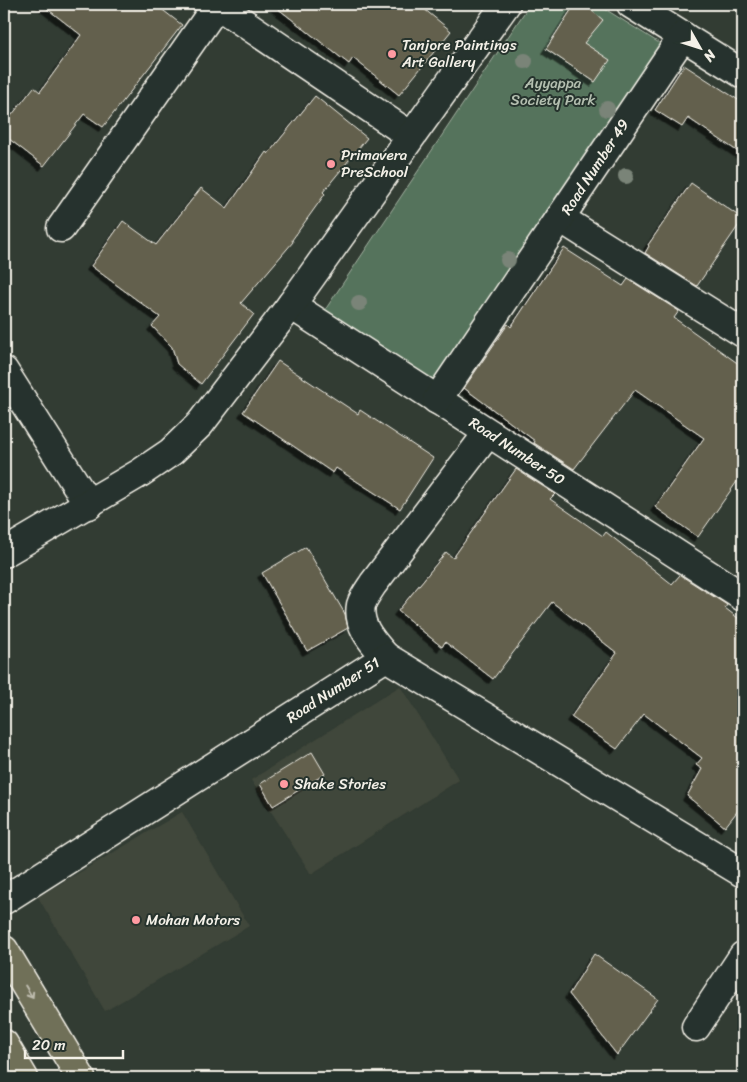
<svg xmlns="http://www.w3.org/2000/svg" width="747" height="1082" font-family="Sriracha,sans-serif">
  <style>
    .built { fill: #41473b }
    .green { fill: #55735c; stroke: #a4b2a2 }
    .building { fill: #63604d; stroke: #f4f1e8; filter: url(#shadow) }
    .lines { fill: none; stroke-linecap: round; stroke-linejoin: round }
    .minor-casing { stroke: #f4f1e8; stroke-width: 31 }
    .major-casing { stroke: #f4f1e8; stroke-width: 31 }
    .minor { stroke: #26332d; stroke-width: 28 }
    .major { stroke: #706f59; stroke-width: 28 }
    .tree { fill: #7a8478 }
    .oneway { stroke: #bfbdaf }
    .poi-dot { fill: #ff9aa2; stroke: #26332d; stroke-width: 2 }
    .labels { text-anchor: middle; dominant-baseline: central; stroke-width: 4; stroke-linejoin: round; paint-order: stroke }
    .poi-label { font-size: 15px; fill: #f4f1e8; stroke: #26332d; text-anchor: start }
    .park-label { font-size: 15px; fill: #b4bfb0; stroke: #26332d }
    .street-label { font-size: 15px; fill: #f4f1e8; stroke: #26332d }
  </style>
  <defs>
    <filter id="shadow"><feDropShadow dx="-4.5" dy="4.5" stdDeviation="0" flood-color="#0009"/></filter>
  </defs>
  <rect width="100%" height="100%" fill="#323c33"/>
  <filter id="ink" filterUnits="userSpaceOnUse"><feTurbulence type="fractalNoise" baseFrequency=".02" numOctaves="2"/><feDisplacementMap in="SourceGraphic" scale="10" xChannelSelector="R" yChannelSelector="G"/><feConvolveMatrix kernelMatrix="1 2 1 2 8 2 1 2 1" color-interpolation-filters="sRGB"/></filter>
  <g filter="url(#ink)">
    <g class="built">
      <path d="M400,686L459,780L311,874L251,780Z"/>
      <path d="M182,812L249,926L105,1011L38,897Z"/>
    </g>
    <path class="green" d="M530,4H597L664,46L436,384L325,310Z"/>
    <g class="building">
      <path d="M41,4H155L182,25L103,127L84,114L44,166L4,135V125L34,87L40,92L81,35Z"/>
      <path d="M272,4H418L451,31L399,95L353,58L349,64Z"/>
      <path d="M575,4H584L603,20L584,43L610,60L595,82L546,49Z"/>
      <path d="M684,65L743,103V155L688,118L682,127L655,110Z"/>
      <path d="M315,96L367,138L323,192L325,194L292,240L293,242L241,303L254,314L201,384L177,364L172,347L152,326L160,317L91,266L123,221L156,245L201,188L227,208L266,152L268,154Z"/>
      <path d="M691,183L743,219L697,286L645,253L649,246L648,245Z"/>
      <path d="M564,248L623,286L628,279L679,311L674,318L743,367V473L698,537L655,507L704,438L635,390L574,469L534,443L535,441L464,388L508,324L511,327Z"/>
      <path d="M278,361L358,414L360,410L433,458L400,509L336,468L333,473L243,412Z"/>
      <path d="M516,469L555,494L550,499L603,536L606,532L672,584L680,575L727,605L725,608L743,622V804L725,827L687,796L702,769L696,765L702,758L644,714L617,749L571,717L617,653L552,602L493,679L445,642L442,647L398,611L446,552L453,558Z"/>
      <path d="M306,547L345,614L348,628L307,651L262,573Z"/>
      <path d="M312,752L325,774L273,806L260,784Z"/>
      <path d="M594,954L658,999L617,1055L569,994Z"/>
    </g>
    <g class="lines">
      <defs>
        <g id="minor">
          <path d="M216,4L411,136"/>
          <path d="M631,4L743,74"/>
          <path d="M683,36L560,218L743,333"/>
          <path d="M61,228L217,5"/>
          <path d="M291,305L743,597"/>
          <path d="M4,371L89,505"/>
          <path d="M437,400L560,218"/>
          <path d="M4,553L140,473L171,452L200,424L291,305L506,4"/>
          <path d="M386,657C373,642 357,626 361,605C363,598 369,590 373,584L488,433"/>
          <path d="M4,900L386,657L743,873"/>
          <path d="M696,1027L743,956"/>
        </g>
        <g id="major">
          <path d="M4,950L81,1078"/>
          <path d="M4,1044L24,1078"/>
        </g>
      </defs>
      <use href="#minor" class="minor-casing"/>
      <use href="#major" class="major-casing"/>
      <use href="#minor" class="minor"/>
      <use href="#major" class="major"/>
    </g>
    <g class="tree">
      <circle cx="525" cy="61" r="8"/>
      <circle cx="607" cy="109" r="8"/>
      <circle cx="626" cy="176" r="8"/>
      <circle cx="508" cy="260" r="8"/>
      <circle cx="359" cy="303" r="8"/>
    </g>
    <defs><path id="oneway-shaft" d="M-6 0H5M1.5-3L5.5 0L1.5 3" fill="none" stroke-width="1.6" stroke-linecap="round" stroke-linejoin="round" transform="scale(1.25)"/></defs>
    <use class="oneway" href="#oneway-shaft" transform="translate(29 992) rotate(59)"/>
  </g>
  <g class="poi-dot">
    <circle cx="392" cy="54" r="5"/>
    <circle cx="331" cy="164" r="5"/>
    <circle cx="284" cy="784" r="5"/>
    <circle cx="136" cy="920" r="5"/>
  </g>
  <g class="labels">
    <g class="poi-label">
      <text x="402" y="45">Tanjore Paintings<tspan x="402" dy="17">Art Gallery</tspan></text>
      <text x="341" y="155">Primavera<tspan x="341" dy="17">PreSchool</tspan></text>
      <text x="294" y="784">Shake Stories</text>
      <text x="146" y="920">Mohan Motors</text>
    </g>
    <g class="park-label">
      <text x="553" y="83">Ayyappa<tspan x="553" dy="17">Society Park</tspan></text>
    </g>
    <g class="street-label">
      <text transform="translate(595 167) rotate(-57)">Road Number 49</text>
      <text transform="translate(517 451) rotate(33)">Road Number 50</text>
      <text transform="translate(333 690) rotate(-33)">Road Number 51</text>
    </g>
  </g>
  <rect width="747" height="1082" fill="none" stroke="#26332d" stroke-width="20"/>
  <rect x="10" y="10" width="727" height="1062" fill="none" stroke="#f4f1e8" stroke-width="2" filter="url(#ink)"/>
  <g transform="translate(700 48) rotate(129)" stroke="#26332d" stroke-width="4" paint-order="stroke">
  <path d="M0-4L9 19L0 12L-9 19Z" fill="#f4f1e8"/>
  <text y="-8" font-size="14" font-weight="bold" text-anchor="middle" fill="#f4f1e8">N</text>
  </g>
  <path d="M25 1050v8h98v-8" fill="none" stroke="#f4f1e8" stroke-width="2.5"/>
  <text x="32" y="1050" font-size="15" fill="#f4f1e8" stroke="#26332d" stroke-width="4" paint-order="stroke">20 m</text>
</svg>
